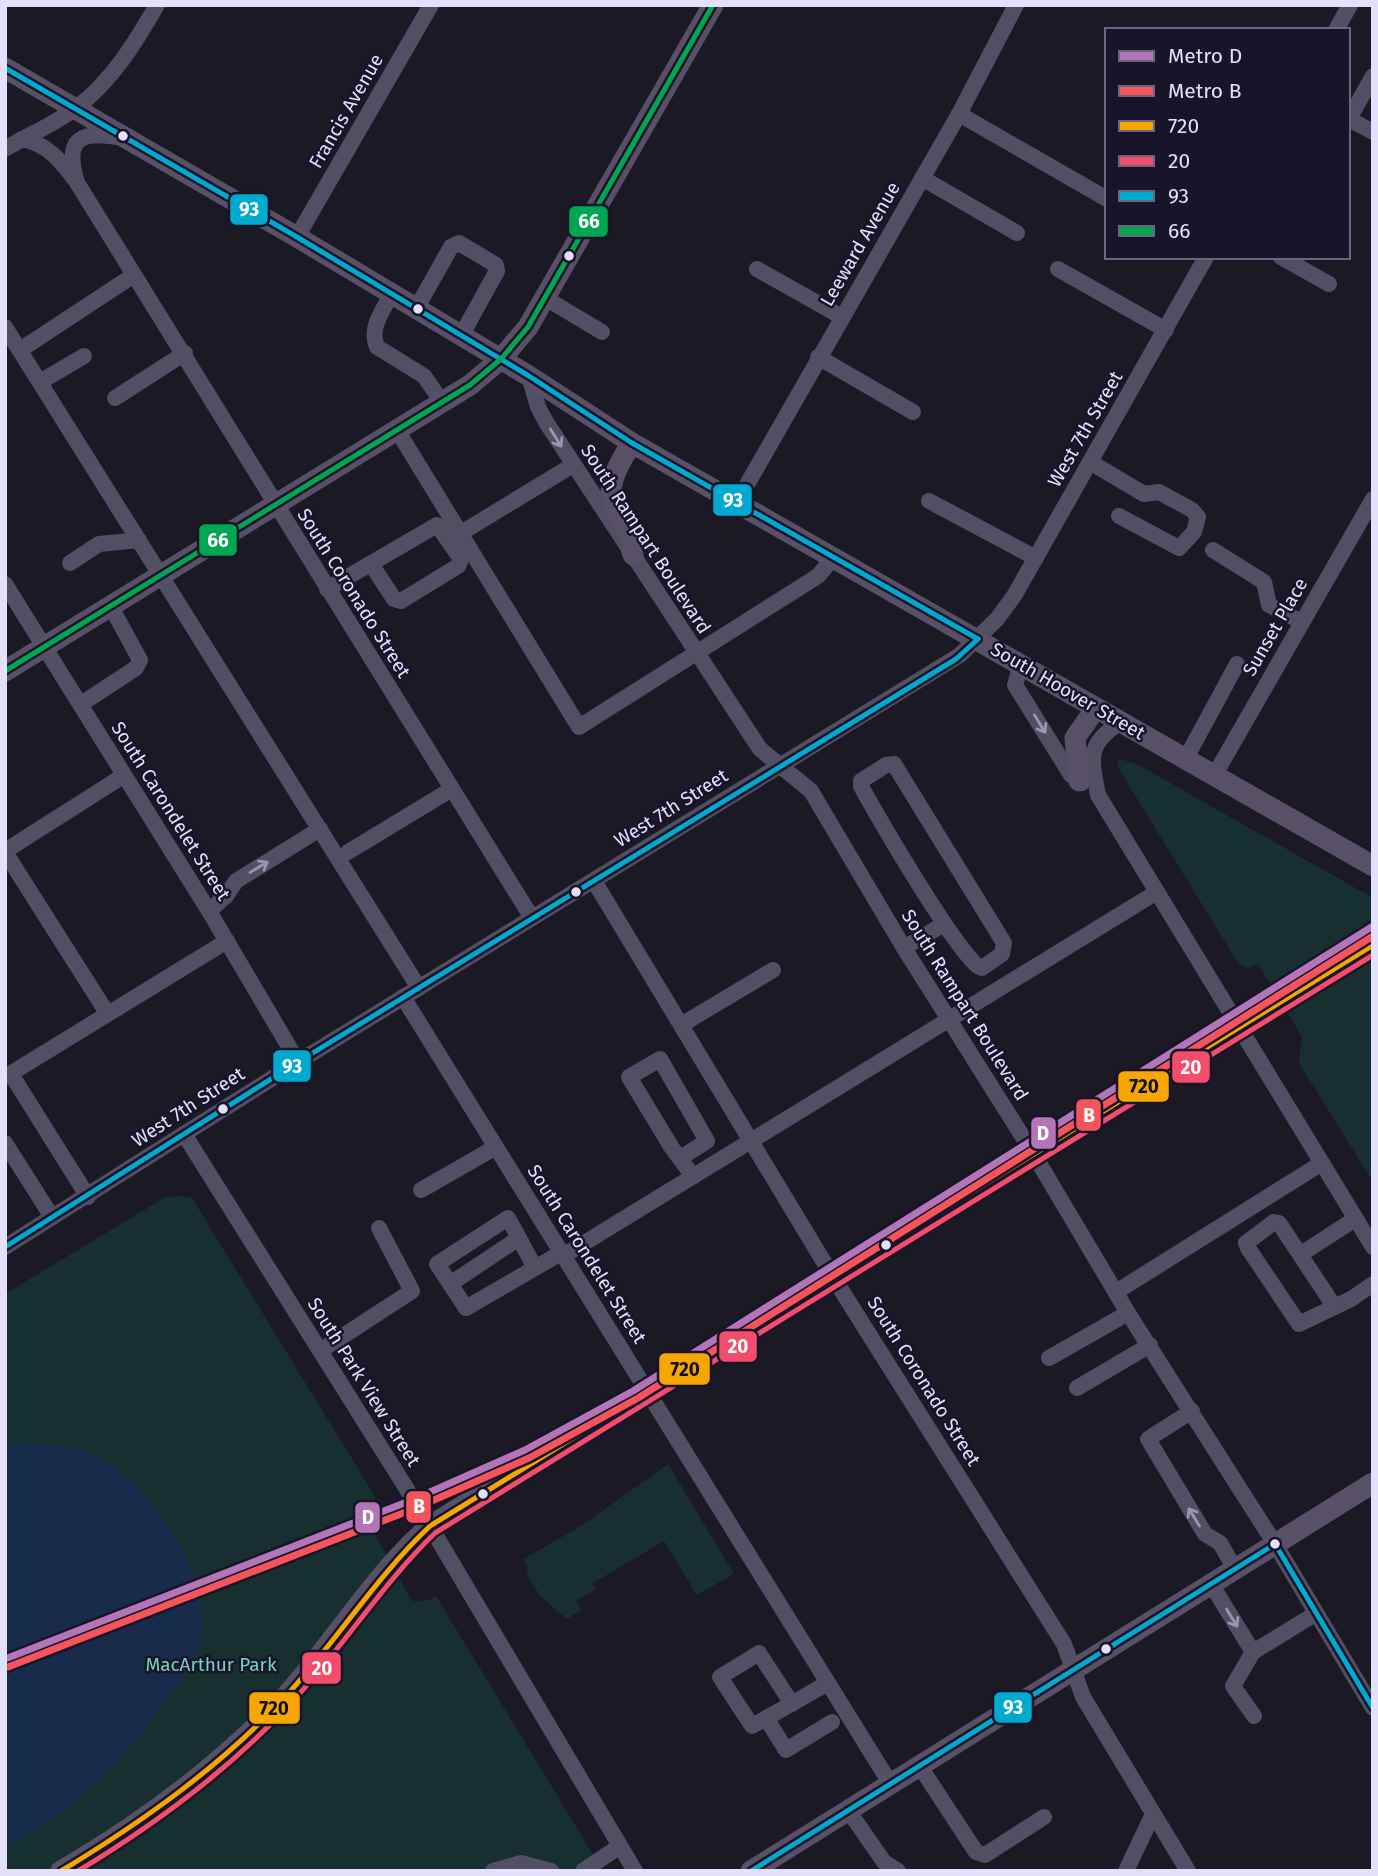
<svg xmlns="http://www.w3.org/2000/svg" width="1378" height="1876" font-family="'Fira Sans',sans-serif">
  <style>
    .green { fill: #182f2f }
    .water { fill: #182b4a }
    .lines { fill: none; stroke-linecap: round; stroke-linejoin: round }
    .minor { stroke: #514f63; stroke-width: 16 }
    .major { stroke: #585067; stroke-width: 21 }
    .bus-1-casing { stroke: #181429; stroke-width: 10 }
    .bus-2-casing { stroke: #181429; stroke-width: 10 }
    .bus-3-casing { stroke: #181429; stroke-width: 10 }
    .bus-4-casing { stroke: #181429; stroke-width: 10 }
    .bus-1 { stroke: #f7a600; stroke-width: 5 }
    .bus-2 { stroke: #f44d6c; stroke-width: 5 }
    .bus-3 { stroke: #00a9ce; stroke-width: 5 }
    .bus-4 { stroke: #00a651; stroke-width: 5 }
    .metro-1-casing { stroke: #181429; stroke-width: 12 }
    .metro-2-casing { stroke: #181429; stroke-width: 12 }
    .metro-1 { stroke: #b475b8; stroke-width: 7 }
    .metro-2 { stroke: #f4545a; stroke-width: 7 }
    .oneway { stroke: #9a98af }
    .bus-dot { fill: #e3e0fb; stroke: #181429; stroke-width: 2.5 }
    .labels { text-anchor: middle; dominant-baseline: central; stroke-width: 5; stroke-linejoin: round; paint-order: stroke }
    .street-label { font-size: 19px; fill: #e3e0fb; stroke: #181429 }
    .park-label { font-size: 19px; fill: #74d3bc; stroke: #181429 }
    .line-badge { stroke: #181429; stroke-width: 2.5 }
    .badge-label { font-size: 19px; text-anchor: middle; font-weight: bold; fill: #fff }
    .pale-badge-label { font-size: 19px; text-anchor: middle; font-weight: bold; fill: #111 }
  </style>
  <rect width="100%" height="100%" fill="#1b1924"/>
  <g class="green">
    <path d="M1119,759L1137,764L1373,898V1182L1299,1063L1302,1037L1258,964L1247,968L1238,963L1117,766Z"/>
    <path d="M178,1196L192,1198L376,1498L370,1505L367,1519L409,1596L413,1601L430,1600L436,1596L603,1871H5V1294L164,1198Z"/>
    <path d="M668,1464L734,1574L697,1595L664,1541L593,1583L596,1589L576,1601L581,1610L567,1619L541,1597L526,1573L529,1569L523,1559L581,1526Z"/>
  </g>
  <path class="water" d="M5,1443C36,1444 66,1442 94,1455C150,1481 216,1580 200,1643C193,1667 177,1687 162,1707C120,1764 71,1816 5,1847Z"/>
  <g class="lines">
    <g class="minor">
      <path d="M1336,30L1350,5"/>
      <path d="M1373,76L1349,119L1373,132"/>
      <path d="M959,114L1107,199"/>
      <path d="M22,139C49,145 60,160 76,181L532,918"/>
      <path d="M5,149C28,135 55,124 76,108C112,81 135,43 157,5"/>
      <path d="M922,178L1017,233"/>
      <path d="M76,179C65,139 80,131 117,137"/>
      <path d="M297,237L431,5"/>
      <path d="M1281,257L1329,284"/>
      <path d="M757,269L842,317"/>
      <path d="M1058,269L1166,330"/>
      <path d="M391,295C382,312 369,328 377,347L424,376L442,402"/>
      <path d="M545,298L602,332"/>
      <path d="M416,309L451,247L459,243L496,265L497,271L461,336"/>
      <path d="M5,327L419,988"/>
      <path d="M20,350L134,275"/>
      <path d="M818,357L913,412"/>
      <path d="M529,376L538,407L546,422L760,749L811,791L904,948L1033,1153L1128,1313L1275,1544L1373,1708"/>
      <path d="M40,382L84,356"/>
      <path d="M115,398L185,353"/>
      <path d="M397,430L579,727L818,576L834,557"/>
      <path d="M1090,462L1144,494L1159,492L1192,510L1198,517L1194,532L1179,548L1119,516"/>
      <path d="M929,501L1036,558"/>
      <path d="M737,502L959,114L1016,5"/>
      <path d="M461,533L573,465"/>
      <path d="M1213,550L1264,582L1269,605L1302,622"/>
      <path d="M70,563L99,544L139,540"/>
      <path d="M5,584L209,911L298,1062"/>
      <path d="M327,589L437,525L461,559L458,566L401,601L394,599L371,564"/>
      <path d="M1021,664L1015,685L1071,775L1082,783"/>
      <path d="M81,704L136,668L140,660L110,605"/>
      <path d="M1121,722C1086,744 1091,758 1098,795L1373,1247"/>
      <path d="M1185,760L1237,664"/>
      <path d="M894,764L1004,943L1002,954L982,968C965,967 874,811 861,786V781L886,765Z"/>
      <path d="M1214,776L1373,499"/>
      <path d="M5,851L123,776"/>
      <path d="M5,852L107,1013"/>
      <path d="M348,852L452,789"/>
      <path d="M594,881L833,1277L1064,1644L1083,1697L1188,1871"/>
      <path d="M209,911L226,896L236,881L320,829"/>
      <path d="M904,948L944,924"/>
      <path d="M403,997L890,1783"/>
      <path d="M681,1025L773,970"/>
      <path d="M11,1074L88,1197"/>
      <path d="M5,1077L227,941"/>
      <path d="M184,1134L430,1526L635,1871"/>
      <path d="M5,1143L52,1217"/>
      <path d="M682,1157L707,1141L660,1059L629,1077L672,1148L693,1176"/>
      <path d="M421,1190L496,1147"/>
      <path d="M519,1238L508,1218L437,1264L466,1308L561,1253"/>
      <path d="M5,1247L298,1062L960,655L997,619L1014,596L1206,257"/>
      <path d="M1301,1254L1355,1219"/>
      <path d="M563,1256L1157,892"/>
      <path d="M450,1284L519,1238L535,1268"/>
      <path d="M1116,1292L1322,1163"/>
      <path d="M1334,1306L1279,1223L1274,1222L1246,1243L1248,1248L1299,1324L1351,1299L1373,1284"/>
      <path d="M320,1351L412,1291L379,1228"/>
      <path d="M1049,1358L1128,1313"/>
      <path d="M1077,1388L1150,1345"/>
      <path d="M1192,1411L1148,1439L1205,1534L1220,1543L1235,1569"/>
      <path d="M1211,1584L1253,1652"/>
      <path d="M792,1704L759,1653L720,1677L752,1726C778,1712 803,1697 828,1683"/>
      <path d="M1254,1716L1233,1686L1253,1652L1315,1614"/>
      <path d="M766,1718L786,1750L832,1722"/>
      <path d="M919,1765L976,1852L985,1855L1044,1817"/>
      <path d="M848,1810L884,1862L898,1871"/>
      <path d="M493,1871L521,1863L551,1871"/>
      <path d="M583,1871L620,1846"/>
      <path d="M1126,1871L1153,1814"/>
    </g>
    <g class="major">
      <path d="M5,68L297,237L529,376L632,443L1373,866"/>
      <path d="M632,443C593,502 619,497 633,555"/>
      <path d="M5,671L470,385L501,359L528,327L713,5"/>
      <path d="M1079,781L1075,738L1096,708"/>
      <path d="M61,1871C142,1824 221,1765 285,1697C336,1641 373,1576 430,1526L1373,945"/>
      <path d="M751,1871L1373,1483"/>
    </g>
    <defs>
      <path id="bus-1" d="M61,1871C142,1822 220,1767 285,1697C336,1642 375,1578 430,1526L1373,945"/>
      <path id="bus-2" d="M78,1871C156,1824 230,1769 291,1703C342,1649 381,1585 435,1533L1373,955"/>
      <g id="bus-3">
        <path d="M5,68L297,237L529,376L632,443L978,639"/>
        <path d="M5,1247L298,1062L956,659L978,639"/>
        <path d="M1275,1544L1373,1708"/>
        <path d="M751,1871L1275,1544"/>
      </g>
      <path id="bus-4" d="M5,671L470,385L501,359L528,327L713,5"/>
    </defs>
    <use href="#bus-1" class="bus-1-casing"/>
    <use href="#bus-2" class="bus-2-casing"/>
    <use href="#bus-3" class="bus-3-casing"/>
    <use href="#bus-4" class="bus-4-casing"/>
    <use href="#bus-1" class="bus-1"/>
    <use href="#bus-2" class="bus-2"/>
    <use href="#bus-3" class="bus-3"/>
    <use href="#bus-4" class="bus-4"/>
    <defs>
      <path id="metro-1" d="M5,1659L412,1500L525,1450L633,1391L1373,926"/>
      <path id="metro-2" d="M8,1667L416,1508L529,1458L638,1398L1373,936"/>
    </defs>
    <use href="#metro-1" class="metro-1-casing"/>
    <use href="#metro-2" class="metro-2-casing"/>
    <use href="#metro-1" class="metro-1"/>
    <use href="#metro-2" class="metro-2"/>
  </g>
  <defs><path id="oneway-shaft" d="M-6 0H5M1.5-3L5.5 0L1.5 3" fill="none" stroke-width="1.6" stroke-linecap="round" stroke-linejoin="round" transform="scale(1.75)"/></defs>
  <g class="oneway">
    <use href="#oneway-shaft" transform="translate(556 438) rotate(58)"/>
    <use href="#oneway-shaft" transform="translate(1040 724) rotate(58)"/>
    <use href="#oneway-shaft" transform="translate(259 867) rotate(-31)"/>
    <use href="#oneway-shaft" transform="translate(1194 1517) rotate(-121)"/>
    <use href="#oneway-shaft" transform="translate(1232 1618) rotate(58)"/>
  </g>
  <g class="bus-dot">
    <circle cx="123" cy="136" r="6"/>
    <circle cx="569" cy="256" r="6"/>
    <circle cx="418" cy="309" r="6"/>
    <circle cx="576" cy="892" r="6"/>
    <circle cx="223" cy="1109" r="6"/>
    <circle cx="886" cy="1245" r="6"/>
    <circle cx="483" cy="1494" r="6"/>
    <circle cx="1275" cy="1544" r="6"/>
    <circle cx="1106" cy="1649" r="6"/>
  </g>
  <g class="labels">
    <g class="street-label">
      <text transform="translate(346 111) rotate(-60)">Francis Avenue</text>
      <text transform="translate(860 244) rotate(-60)">Leeward Avenue</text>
      <text transform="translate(1085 429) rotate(-60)">West 7th Street</text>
      <text transform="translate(646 539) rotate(57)">South Rampart Boulevard</text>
      <text transform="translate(354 593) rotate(58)">South Coronado Street</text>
      <text transform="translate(1275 627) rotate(-60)">Sunset Place</text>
      <text transform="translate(1068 691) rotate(30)">South Hoover Street</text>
      <text transform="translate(671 808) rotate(-32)">West 7th Street</text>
      <text transform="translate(171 811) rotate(58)">South Carondelet Street</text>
      <text transform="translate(965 1005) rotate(58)">South Rampart Boulevard</text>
      <text transform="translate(188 1107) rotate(-33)">West 7th Street</text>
      <text transform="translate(587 1254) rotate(58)">South Carondelet Street</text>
      <text transform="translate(924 1381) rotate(58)">South Coronado Street</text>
      <text transform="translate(364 1382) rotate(58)">South Park View Street</text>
    </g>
    <g class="park-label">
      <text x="211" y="1664">MacArthur Park</text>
    </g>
  </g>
  <g class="line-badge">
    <rect x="229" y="193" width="40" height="33" rx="7" fill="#00a9ce"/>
    <rect x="568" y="205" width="41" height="33" rx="7" fill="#00a651"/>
    <rect x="712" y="483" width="41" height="34" rx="7" fill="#00a9ce"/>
    <rect x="198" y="523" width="40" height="34" rx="7" fill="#00a651"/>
    <rect x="272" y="1049" width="40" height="34" rx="7" fill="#00a9ce"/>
    <rect x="1171" y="1050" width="40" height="34" rx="7" fill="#f44d6c"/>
    <rect x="1117" y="1070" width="53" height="33" rx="7" fill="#f7a600"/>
    <rect x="1075" y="1098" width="27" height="34" rx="7" fill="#f4545a"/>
    <rect x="1030" y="1116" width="27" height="34" rx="7" fill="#b475b8"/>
    <rect x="718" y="1330" width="40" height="33" rx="7" fill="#f44d6c"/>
    <rect x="658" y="1352" width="53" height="34" rx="7" fill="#f7a600"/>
    <rect x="405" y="1490" width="27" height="34" rx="7" fill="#f4545a"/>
    <rect x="354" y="1501" width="27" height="33" rx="7" fill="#b475b8"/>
    <rect x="301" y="1651" width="41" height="34" rx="7" fill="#f44d6c"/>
    <rect x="993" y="1691" width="40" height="33" rx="7" fill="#00a9ce"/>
    <rect x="248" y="1691" width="53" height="34" rx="7" fill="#f7a600"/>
  </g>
  <g class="badge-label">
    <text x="249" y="216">93</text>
    <text x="589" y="228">66</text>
    <text x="733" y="507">93</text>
    <text x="218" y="547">66</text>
    <text x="292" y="1073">93</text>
    <text x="1191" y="1074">20</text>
    <text x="1089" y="1122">B</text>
    <text x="1043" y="1140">D</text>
    <text x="738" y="1353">20</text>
    <text x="419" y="1513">B</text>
    <text x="368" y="1524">D</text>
    <text x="322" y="1675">20</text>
    <text x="1013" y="1714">93</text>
  </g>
  <g class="pale-badge-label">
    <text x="1144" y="1093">720</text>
    <text x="685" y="1376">720</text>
    <text x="274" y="1715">720</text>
  </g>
  <rect width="1378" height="1876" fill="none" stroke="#e3e0fb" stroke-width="14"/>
  <rect x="1105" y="28" width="245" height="231" fill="#181429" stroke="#69667d" stroke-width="2"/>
  <rect x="1119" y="51" width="35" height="10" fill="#b475b8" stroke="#69667d" stroke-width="2"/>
  <text x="1168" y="63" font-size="21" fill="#e3e0fb">Metro D</text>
  <rect x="1119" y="86" width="35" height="10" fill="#f4545a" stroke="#69667d" stroke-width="2"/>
  <text x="1168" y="98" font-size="21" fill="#e3e0fb">Metro B</text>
  <rect x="1119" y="121" width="35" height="10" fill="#f7a600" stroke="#69667d" stroke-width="2"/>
  <text x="1168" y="133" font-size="21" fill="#e3e0fb">720</text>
  <rect x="1119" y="156" width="35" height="10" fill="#f44d6c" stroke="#69667d" stroke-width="2"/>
  <text x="1168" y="168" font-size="21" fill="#e3e0fb">20</text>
  <rect x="1119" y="191" width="35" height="10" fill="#00a9ce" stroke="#69667d" stroke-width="2"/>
  <text x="1168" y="203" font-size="21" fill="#e3e0fb">93</text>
  <rect x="1119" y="226" width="35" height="10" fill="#00a651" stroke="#69667d" stroke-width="2"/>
  <text x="1168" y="238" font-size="21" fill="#e3e0fb">66</text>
</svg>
